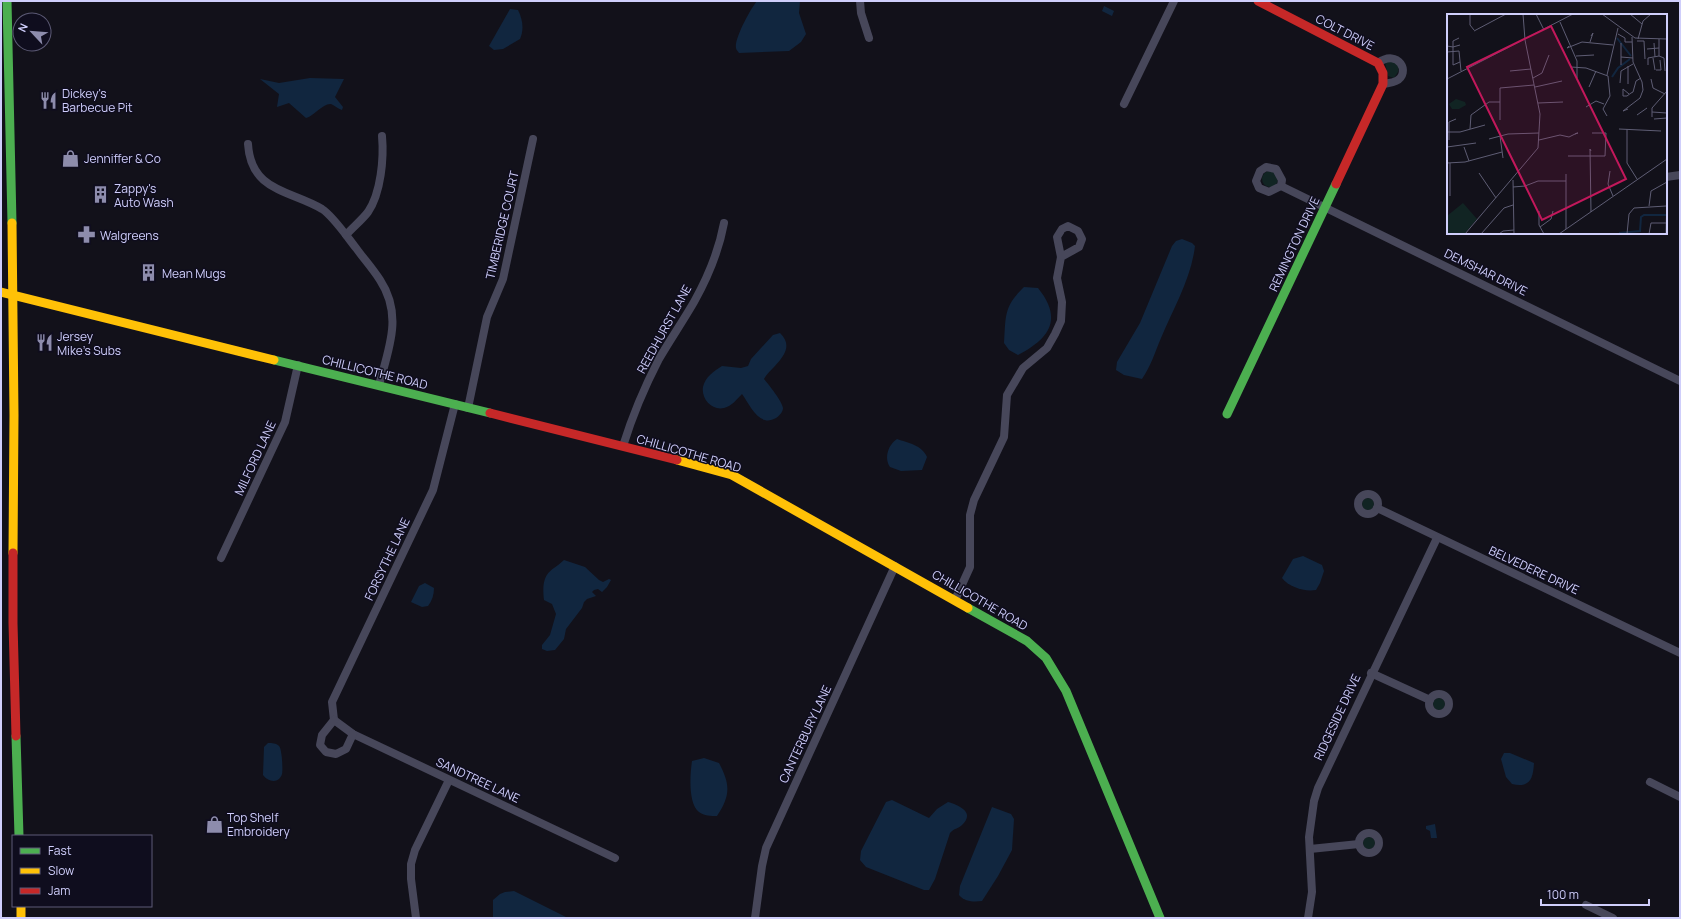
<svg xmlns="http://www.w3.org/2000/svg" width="1681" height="919" font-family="Manrope,sans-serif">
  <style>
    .green { fill: #112423 }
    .water { fill: #11263f }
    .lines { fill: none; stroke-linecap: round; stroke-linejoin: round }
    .street { stroke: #47475a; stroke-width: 8 }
    .fast { stroke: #4caf50; stroke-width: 9 }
    .slow { stroke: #ffc107; stroke-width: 9 }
    .jam { stroke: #c62828; stroke-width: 9 }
    .labels { text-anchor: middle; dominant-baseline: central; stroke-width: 3; stroke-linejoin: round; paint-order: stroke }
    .street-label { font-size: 12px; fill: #cfcefb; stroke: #0f0d1e }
    .poi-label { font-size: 12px; fill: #cfcefb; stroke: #0f0d1e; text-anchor: start }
    .inset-river { fill: none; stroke: #11263f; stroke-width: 2 }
    .inset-road { fill: none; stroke: #5e5d74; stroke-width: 1 }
    .view { fill: #c2185b; fill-opacity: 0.15; stroke: #c2185b; stroke-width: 2 }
    .inset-edge { fill: none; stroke: #cfcefb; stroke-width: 2 }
  </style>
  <rect width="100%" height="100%" fill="#12111a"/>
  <g class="green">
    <path d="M1392,60L1399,66L1398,72L1394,78L1388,76L1385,62Z"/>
    <circle cx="1270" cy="179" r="8"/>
    <circle cx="1368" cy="504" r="6"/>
    <circle cx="1439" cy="704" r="6"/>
    <circle cx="1369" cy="843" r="6"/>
  </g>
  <g class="water">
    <path d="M757,1H800L799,13L806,34L801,42L789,51L739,53C738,51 736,50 736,48C734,39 751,8 757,1Z"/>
    <path d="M1104,6L1114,11L1112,16L1102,11Z"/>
    <path d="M510,9L518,10C523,20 524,30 520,39L503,49L494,50L489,46Z"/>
    <path d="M310,78L344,79L335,97L343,107L342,110C338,109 334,105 331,104C323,103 314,116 306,118L289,103L277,107L279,94L260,79L279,83Z"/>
    <path d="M1182,239L1192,243L1195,246C1191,279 1174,307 1161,338C1155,352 1151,366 1142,379L1124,375L1116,370L1117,362L1140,323L1172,246L1176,241Z"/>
    <path d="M1024,287L1038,288C1063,319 1050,338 1018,355L1009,350L1004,343C1006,317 1003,307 1024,287Z"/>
    <path d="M780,333C799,351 770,367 764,379C769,385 782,401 783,408C783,412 779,416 776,418C759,428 750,405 742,394C737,399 732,406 724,408C712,411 701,399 703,387C705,377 714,371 722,366L741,368L748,366L751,359L773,335Z"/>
    <path d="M897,439C908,443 922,445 927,457L922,470L901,471L890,467C884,458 888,445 897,439Z"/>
    <path d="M1303,556L1322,565L1324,571L1320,583L1316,590C1304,592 1289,587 1282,578L1293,559Z"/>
    <path d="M564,560L585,567L599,580L603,582L609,579L611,580L607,587L602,592L598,589L594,590L592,592L596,596L587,599L584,602L582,608L566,629L564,639L555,650L547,651L542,649V645L550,635L556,614L552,604L544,600C543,587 542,576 554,568C558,565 561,563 564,560Z"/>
    <path d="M425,583L434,588C434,595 432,601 428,606L422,607L411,602L419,586Z"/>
    <path d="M268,743C272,743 276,743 279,746C282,749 283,770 282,774C279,784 268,782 263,775L264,747Z"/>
    <path d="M1504,753H1510L1534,763C1533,779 1530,788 1512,784L1506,777L1501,759Z"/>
    <path d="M704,758L719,763C730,784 731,795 717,816C711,816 704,816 699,812C688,804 690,774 692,761Z"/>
    <path d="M892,800L929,818L937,809L948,802C958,805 976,812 962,825C958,829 954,828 950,833L935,879L929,890H924L866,867L860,860L861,851L886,802Z"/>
    <path d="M992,807L1011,814L1014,819L1012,850L998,876L982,901C974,902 965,902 959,895L960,886Z"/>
    <path d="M1435,824L1437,838H1431L1430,831L1426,829V826Z"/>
    <path d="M505,892L514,891L568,918H493V900L500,894Z"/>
  </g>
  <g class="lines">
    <g class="street">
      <path d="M860,1L861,13L869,38"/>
      <path d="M1378,63C1398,48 1412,73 1396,81C1392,83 1387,83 1383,84"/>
      <path d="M1124,104L1174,1"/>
      <path d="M248,144C251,192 290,190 322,209C333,216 348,238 356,248C364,259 373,269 380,280C403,315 389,348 379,385"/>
      <path d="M1266,167L1276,169L1282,180L1281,186L1269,192L1259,188L1256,181L1260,171Z"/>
      <path d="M1666,177L1680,175"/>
      <path d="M1281,186L1680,381"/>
      <path d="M346,235C353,227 362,220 368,212C381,193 384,158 382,136"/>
      <path d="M468,408L487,317L503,279L533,139"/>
      <path d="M623,446C632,417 645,386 659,359C670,340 683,321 694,302C708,277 719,250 724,223"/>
      <circle cx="1368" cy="504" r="10"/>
      <path d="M1377,508L1680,653"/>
      <path d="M221,558L285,422L298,365"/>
      <path d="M955,600L970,567V515L974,500L1004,437L1007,395L1023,368L1047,348L1055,334L1061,321L1062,302L1057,278L1061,257L1057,237L1062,229L1068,226L1078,231L1082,239L1079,247L1061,257"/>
      <path d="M1371,673L1430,700"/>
      <circle cx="1439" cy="704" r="10"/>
      <path d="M334,720L332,702L433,490L455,404"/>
      <path d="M334,720L353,734L615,858"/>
      <path d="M334,720L322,735L320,745L326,752L336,754L346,749L353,734"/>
      <path d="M1650,782L1680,797"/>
      <circle cx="1369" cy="843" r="10"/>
      <path d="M1310,849L1359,844"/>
      <path d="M1586,905L1613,918"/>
      <path d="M416,918L411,879V864L415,850L449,780"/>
      <path d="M755,918L762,866L766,848L895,566"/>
      <path d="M1308,918L1312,892L1309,837L1314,801L1318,788L1437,538"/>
    </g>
    <g class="fast">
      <path d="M7,1L12,223"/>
      <path d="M274,360L490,413"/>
      <path d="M1227,414L1336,184"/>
      <path d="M968,608L1027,641L1046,658L1066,691L1160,918"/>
      <path d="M16,736L19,836"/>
    </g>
    <g class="slow">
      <path d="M12,223L14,415L13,553"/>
      <path d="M1,292L274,360"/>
      <path d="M677,460L732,475L968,608"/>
      <path d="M21,906V918"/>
    </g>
    <g class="jam">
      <path d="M1258,1L1378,63L1383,73V84L1336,184"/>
      <path d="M490,413L677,460"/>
      <path d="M13,553V623L16,736"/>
    </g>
  </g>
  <defs>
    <symbol id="restaurant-bare" viewBox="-9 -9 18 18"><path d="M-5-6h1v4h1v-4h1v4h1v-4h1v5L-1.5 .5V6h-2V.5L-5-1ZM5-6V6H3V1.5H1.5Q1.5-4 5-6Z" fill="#8d8cac" stroke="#0f0d1e" stroke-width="2.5" paint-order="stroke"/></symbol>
    <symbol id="shop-bare" viewBox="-9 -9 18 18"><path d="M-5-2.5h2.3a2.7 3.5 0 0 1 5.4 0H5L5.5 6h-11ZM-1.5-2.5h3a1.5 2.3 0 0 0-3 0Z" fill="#8d8cac" stroke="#0f0d1e" stroke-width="2.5" paint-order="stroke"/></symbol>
    <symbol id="building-bare" viewBox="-9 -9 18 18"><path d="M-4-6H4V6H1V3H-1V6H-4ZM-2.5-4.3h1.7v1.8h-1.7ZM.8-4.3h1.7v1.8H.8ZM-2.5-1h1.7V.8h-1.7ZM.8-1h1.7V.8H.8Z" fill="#8d8cac" stroke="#0f0d1e" stroke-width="2.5" paint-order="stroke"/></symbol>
    <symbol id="pharmacy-bare" viewBox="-9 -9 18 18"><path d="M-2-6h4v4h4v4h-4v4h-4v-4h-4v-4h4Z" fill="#8d8cac" stroke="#0f0d1e" stroke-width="2.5" paint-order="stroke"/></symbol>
  </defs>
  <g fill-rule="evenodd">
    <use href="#restaurant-bare" x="36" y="88" width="25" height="25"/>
    <use href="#shop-bare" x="58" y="146" width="25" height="25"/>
    <use href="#building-bare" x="88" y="182" width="25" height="25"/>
    <use href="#pharmacy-bare" x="74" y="222" width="25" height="25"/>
    <use href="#building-bare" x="136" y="260" width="25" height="25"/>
    <use href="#restaurant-bare" x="32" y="330" width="25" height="25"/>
    <use href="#shop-bare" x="202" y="812" width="25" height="25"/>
  </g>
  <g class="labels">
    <g class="street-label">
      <text transform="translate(1345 32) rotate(27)">COLT DRIVE</text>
      <text transform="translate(502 225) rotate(-77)">TIMBERIDGE COURT</text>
      <text transform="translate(1294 244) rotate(-65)">REMINGTON DRIVE</text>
      <text transform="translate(1486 272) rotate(26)">DEMSHAR DRIVE</text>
      <text transform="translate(664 329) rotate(-61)">REEDHURST LANE</text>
      <text transform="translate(375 372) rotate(14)">CHILLICOTHE ROAD</text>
      <text transform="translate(689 453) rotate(16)">CHILLICOTHE ROAD</text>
      <text transform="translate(255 458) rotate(-65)">MILFORD LANE</text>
      <text transform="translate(387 559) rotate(-65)">FORSYTHE LANE</text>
      <text transform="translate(1534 570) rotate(25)">BELVEDERE DRIVE</text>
      <text transform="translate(980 600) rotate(30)">CHILLICOTHE ROAD</text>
      <text transform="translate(1337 717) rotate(-65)">RIDGESIDE DRIVE</text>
      <text transform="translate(805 734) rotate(-65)">CANTERBURY LANE</text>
      <text transform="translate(478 780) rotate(25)">SANDTREE LANE</text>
    </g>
    <g class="poi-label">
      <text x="62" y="93">Dickey's<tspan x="62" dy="14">Barbecue Pit</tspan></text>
      <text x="84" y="158">Jenniffer &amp; Co</text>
      <text x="114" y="188">Zappy's<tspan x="114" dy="14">Auto Wash</tspan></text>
      <text x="100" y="235">Walgreens</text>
      <text x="162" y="273">Mean Mugs</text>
      <text x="57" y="336">Jersey<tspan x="57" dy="14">Mike's Subs</tspan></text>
      <text x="227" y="817">Top Shelf<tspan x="227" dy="14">Embroidery</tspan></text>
    </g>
  </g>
  <g transform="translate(1447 14)">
    <rect width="220" height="220" fill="#12111a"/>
    <path d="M9,85L18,88L19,91L12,95H5L2,90ZM16,189L30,205L17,220H1L0,202Z" fill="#112423"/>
    <path class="inset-river" d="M170,24L184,42M165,63L171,54L183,45M172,219L193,217L194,203L197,201H219"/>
    <path class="inset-road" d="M23,0V11L27,16M89,0L97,16M155,0L188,24L220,25M183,0L195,10M113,8L130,47V64M27,17L59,0M171,20L178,24V28H185M12,24L6,27V51L13,48M191,25L196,7L204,0M212,25V42M190,27H197L198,45M143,28L146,19L144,22M207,29L208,43M0,32L6,33L13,31M122,32L120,34L135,28L166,31M200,35L212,34M0,38L12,37L14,57M129,42L147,41M212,42L217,44L218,57M174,43L186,44M206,44L208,56M174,51V29M201,51V44L212,42M124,53L139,54L161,62L163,82L156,95L160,102M209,56H214L213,46M63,57L84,55M160,61L171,14M86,64L95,59L102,41M0,65L126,0M204,65L206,74L218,80M173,69L174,57L186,50M181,70V52M88,73L115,67M142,73L149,57M53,74L87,71M182,80L176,75V82H180L184,79L186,78L189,67L194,64M91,89L116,88M139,93L149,87L157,90M181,95L176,97L193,84L196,76L195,68L186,48L185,23M205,98L220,99M190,101L200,94M205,103V94L220,77M207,105L220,104M53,106V74M23,115L24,101L42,88H53M172,115L214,117M180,115V149L190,165M0,118H13L38,111M145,119H159M53,122L56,144M42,125L61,120L92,119M2,126V108L9,105M92,126L113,121L122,123L130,119H131L128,120M0,133L29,129M17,133L22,147M121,142H158M158,142L159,119M0,149L18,148L55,138M3,149V182M163,157L161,170L166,182M32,159L49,184M119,160V215M66,166L67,220M66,173L78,172L91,167H119M202,192L204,177L220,168M92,197V211L97,220M144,198L143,135L144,137M93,213L104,205L106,197M18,220L91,134L93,100L78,26L76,0M34,220L57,194L66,191M52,220L56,217L67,216M112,220L220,145M180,220L182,200L187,194L219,192M202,220L204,209H219M219,220L220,181"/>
    <path class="view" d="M104,12L179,165L95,206L20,53Z"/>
    <rect width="220" height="220" class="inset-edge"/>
  </g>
  <rect width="1681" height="919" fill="none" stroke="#cfcefb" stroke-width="4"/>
  <rect x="12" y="835" width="140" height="72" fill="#0f0d1e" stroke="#5c5a76"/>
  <rect x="20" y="848" width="20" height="6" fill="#4caf50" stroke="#5c5a76"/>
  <text x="48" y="855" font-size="12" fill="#cfcefb">Fast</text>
  <rect x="20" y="868" width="20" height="6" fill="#ffc107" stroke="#5c5a76"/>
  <text x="48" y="875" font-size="12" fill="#cfcefb">Slow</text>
  <rect x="20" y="888" width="20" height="6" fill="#c62828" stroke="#5c5a76"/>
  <text x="48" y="895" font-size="12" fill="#cfcefb">Jam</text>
  <g transform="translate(32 32) rotate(296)"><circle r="19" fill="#0f0d1e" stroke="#5c5a76"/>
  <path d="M0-3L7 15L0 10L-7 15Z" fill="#8d8cac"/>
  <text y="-6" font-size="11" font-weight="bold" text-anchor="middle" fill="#cfcefb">N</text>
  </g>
  <path d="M1541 899v6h108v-6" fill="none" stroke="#cfcefb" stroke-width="2"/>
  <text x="1547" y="899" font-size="12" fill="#cfcefb" stroke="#0f0d1e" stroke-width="3" paint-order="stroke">100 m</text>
</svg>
